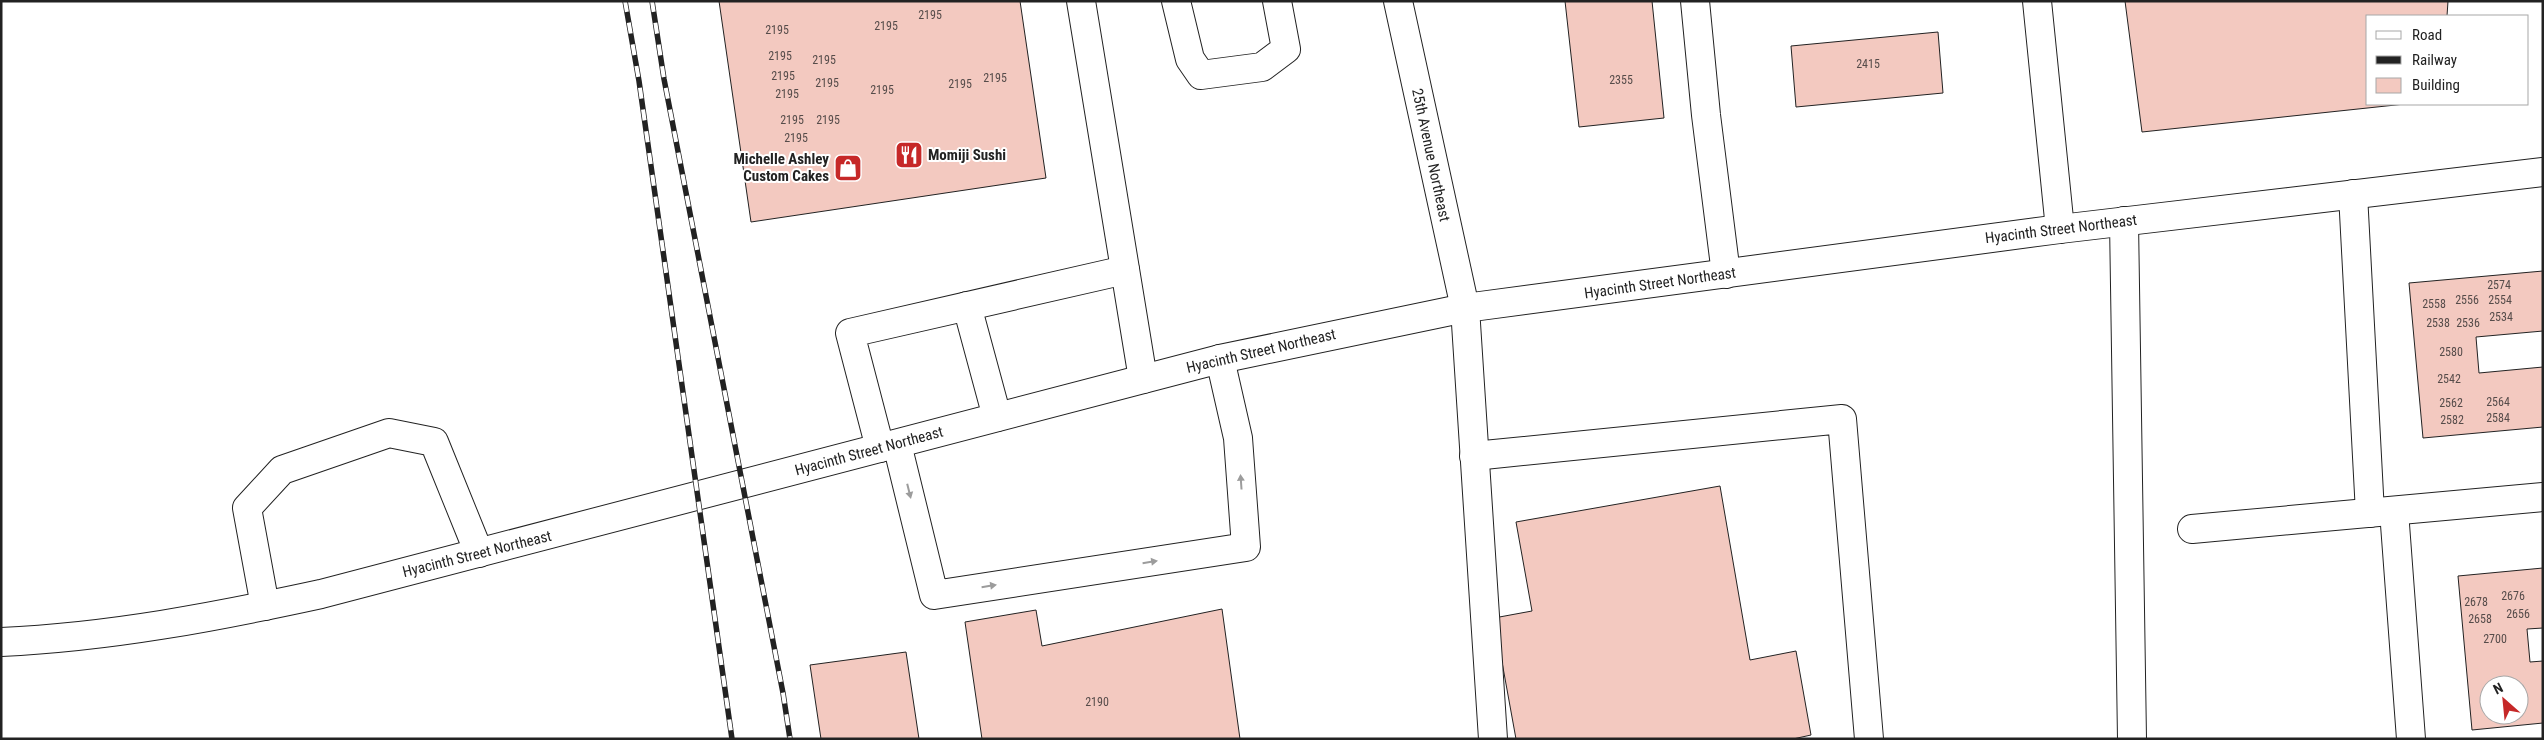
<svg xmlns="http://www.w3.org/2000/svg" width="2544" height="740" font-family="'Roboto Condensed',sans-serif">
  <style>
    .building { fill: #f3c9c0; stroke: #222; fill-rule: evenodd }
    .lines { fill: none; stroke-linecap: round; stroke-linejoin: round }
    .minor-casing { stroke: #222; stroke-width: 30 }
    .major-casing { stroke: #222; stroke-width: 30 }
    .minor { stroke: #fff; stroke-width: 28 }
    .major { stroke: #fff; stroke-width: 28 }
    .rail-casing { stroke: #222; stroke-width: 5.5 }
    .rail { stroke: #fff; stroke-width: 4; stroke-dasharray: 11; stroke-linecap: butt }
    .oneway { fill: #9c9c9c }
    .labels { text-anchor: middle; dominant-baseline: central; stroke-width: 4; stroke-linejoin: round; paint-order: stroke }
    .number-label { font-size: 12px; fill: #564c4a }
    .poi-label { font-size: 15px; font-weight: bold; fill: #222; stroke: #fff; text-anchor: start }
    .street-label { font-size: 15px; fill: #222; stroke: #fff }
  </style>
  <rect width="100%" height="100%" fill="#fff"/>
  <g class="building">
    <path d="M719,1H1020L1046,178L751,222Z"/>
    <path d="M1565,1H1652L1664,118L1579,127Z"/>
    <path d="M2125,1H2448L2447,16H2368V104H2405L2142,132Z"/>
    <path d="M1938,32L1943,93L1796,107L1791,46Z"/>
    <path d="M2543,271V331L2476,337L2479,373L2543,367V427L2423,438L2409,283Z"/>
    <path d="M1720,486L1750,660L1796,651L1811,735L1793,739H1516L1494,618L1532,611L1516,522Z"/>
    <path d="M2543,568V628L2527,629L2530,662L2543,661V723L2472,730L2458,576ZM2489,685H2519V715H2489Z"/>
    <path d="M1222,609L1240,739H982L965,622L1036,610L1042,646Z"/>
    <path d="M906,652L919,739H821L810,665Z"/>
  </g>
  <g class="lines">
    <defs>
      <g id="minor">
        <path d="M1081,1L1143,379"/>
        <path d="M1176,1L1190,59L1201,75L1262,67L1286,49L1277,1"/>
        <path d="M1398,1L1465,308L1493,739"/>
        <path d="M1695,1L1706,115L1726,274"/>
        <path d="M2037,1L2060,229"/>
        <path d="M2353,194L2370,513"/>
        <path d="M2124,221L2132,739"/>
        <path d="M967,306L997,417"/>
        <path d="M897,444L934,595L1246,547L1238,438L1220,359"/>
        <path d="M880,448L850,333L1125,270"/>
        <path d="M1474,456L1842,419L1869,739"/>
        <path d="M2394,511L2411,739"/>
        <path d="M2192,529L2543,497"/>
        <path d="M265,606L247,508L282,470L389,433L434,442L479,553"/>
      </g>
      <path id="major" d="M1,642C110,637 215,617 321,594L1220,359L1465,308L2060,229L2543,172"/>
    </defs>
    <use href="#minor" class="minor-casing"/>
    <use href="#major" class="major-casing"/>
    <use href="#minor" class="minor"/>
    <use href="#major" class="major"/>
    <defs>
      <g id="rail">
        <path d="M625,1L639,81L732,739"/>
        <path d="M652,1L664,79L783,693L790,739"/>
      </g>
    </defs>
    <use href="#rail" class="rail-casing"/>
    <use href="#rail" class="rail"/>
  </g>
  <defs><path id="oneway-solid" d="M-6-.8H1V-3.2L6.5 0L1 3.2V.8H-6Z" transform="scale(1.25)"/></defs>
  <g class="oneway">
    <use href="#oneway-solid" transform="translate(1241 482) rotate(-94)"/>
    <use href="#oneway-solid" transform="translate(909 491) rotate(76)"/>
    <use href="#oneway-solid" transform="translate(1150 562) rotate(-9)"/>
    <use href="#oneway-solid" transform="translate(989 586) rotate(-9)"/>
  </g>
  <defs>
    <symbol id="restaurant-square" viewBox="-11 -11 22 22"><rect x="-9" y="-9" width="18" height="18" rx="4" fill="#c62828" stroke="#fff"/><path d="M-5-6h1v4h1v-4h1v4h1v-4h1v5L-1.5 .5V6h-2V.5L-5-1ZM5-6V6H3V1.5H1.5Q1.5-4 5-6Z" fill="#fff"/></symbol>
    <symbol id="shop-square" viewBox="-11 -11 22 22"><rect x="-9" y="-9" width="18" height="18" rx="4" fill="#c62828" stroke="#fff"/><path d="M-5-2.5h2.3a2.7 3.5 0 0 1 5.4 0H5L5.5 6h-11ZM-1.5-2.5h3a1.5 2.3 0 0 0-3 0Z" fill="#fff"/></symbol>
  </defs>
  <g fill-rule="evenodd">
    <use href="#restaurant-square" x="893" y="139" width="32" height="32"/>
    <use href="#shop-square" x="832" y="152" width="32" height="32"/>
  </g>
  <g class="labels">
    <g class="number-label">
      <text x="930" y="15">2195</text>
      <text x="886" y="26">2195</text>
      <text x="777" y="30">2195</text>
      <text x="780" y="56">2195</text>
      <text x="824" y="60">2195</text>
      <text x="1868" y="64">2415</text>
      <text x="783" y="76">2195</text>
      <text x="995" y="78">2195</text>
      <text x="1621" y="80">2355</text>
      <text x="827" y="83">2195</text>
      <text x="960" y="84">2195</text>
      <text x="882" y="90">2195</text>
      <text x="787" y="94">2195</text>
      <text x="792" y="120">2195</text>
      <text x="828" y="120">2195</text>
      <text x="796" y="138">2195</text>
      <text x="2499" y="285">2574</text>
      <text x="2467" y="300">2556</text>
      <text x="2500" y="300">2554</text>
      <text x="2434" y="304">2558</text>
      <text x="2501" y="317">2534</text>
      <text x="2438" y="323">2538</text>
      <text x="2468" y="323">2536</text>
      <text x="2451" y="352">2580</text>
      <text x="2449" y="379">2542</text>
      <text x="2498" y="402">2564</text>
      <text x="2451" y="403">2562</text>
      <text x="2498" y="418">2584</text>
      <text x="2452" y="420">2582</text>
      <text x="2513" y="596">2676</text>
      <text x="2476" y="602">2678</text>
      <text x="2518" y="614">2656</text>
      <text x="2480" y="619">2658</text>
      <text x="2495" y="639">2700</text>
      <text x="1097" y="702">2190</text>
    </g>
    <g class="poi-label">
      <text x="928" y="155">Momiji Sushi</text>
      <text x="829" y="159" text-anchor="end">Michelle Ashley<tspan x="829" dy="17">Custom Cakes</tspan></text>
    </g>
    <g class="street-label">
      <text transform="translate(1431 155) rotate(78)">25th Avenue Northeast</text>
      <text transform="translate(2061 229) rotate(-7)">Hyacinth Street Northeast</text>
      <text transform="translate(1660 283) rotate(-8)">Hyacinth Street Northeast</text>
      <text transform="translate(1261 351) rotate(-13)">Hyacinth Street Northeast</text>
      <text transform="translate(869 451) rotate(-15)">Hyacinth Street Northeast</text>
      <text transform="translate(477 554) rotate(-14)">Hyacinth Street Northeast</text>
    </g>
  </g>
  <rect width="2544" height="740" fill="none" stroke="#222222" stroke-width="5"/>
  <rect x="2366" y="15" width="162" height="90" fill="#ffffff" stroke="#a7a7a7"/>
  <rect x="2376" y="31" width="25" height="8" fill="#ffffff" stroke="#a7a7a7"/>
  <text x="2412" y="40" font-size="15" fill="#222222">Road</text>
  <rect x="2376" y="56" width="25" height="8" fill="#222222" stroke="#a7a7a7"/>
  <text x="2412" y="65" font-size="15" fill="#222222">Railway</text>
  <rect x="2376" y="78" width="25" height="15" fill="#f3c9c0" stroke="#a7a7a7"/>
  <text x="2412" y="90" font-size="15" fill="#222222">Building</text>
  <g transform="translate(2504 700) rotate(333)"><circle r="24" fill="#ffffff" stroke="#a7a7a7"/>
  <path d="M0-4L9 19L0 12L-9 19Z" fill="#c62828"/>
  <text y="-8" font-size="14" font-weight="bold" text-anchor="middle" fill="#222222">N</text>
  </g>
</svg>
